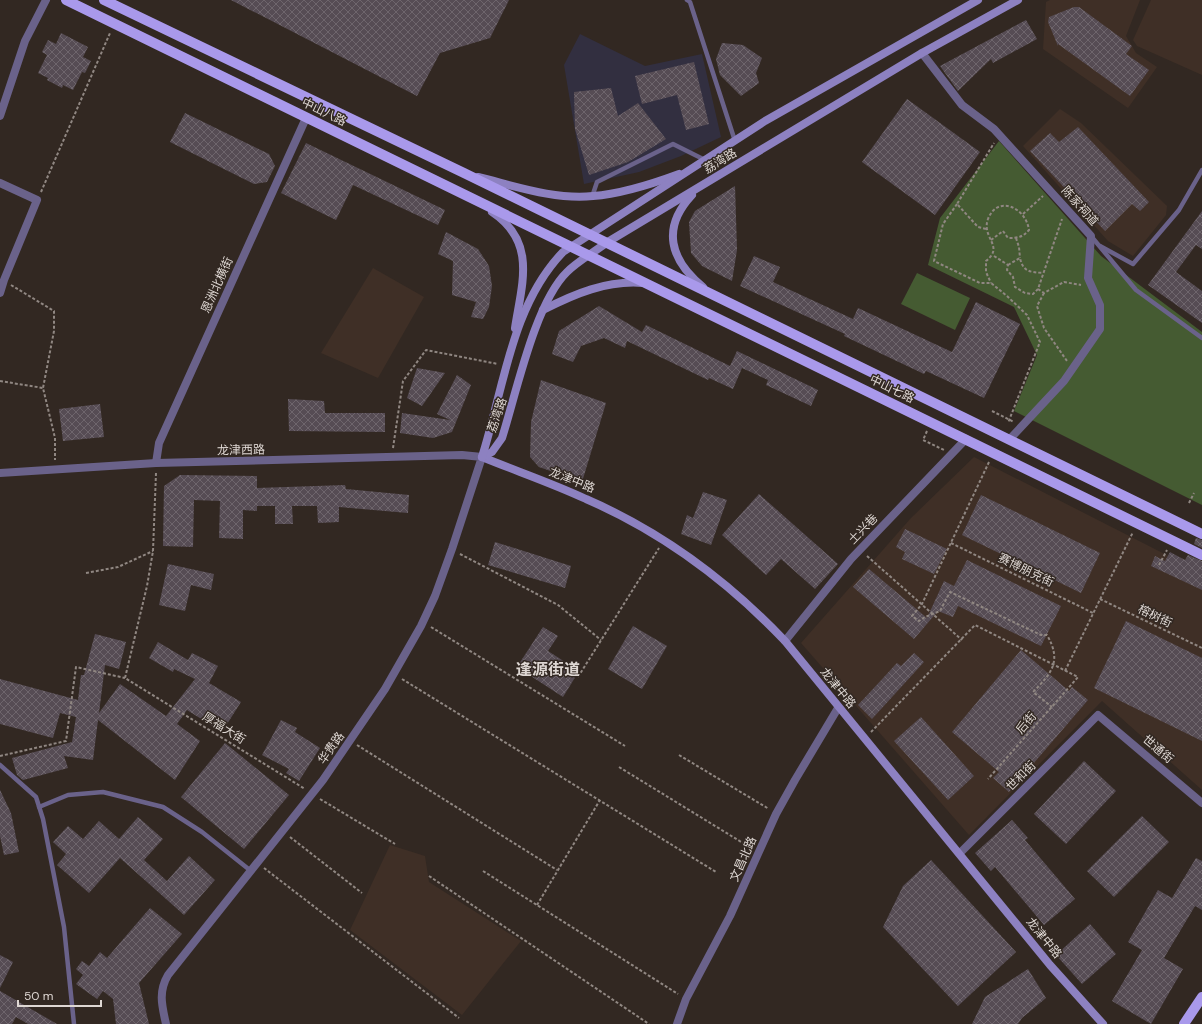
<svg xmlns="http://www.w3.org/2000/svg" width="1202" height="1024" font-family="'DM Sans','Noto Sans SC',sans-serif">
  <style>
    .built { fill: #3f2f26 }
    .medical { fill: #322f40 }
    .park { fill: #455b32 }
    .building { fill: url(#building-cross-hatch) }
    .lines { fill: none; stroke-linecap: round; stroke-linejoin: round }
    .path { stroke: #908782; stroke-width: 2; stroke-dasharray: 3 2; stroke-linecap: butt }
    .service { stroke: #6a628a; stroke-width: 4.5 }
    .minor { stroke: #6a628a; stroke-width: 8 }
    .tertiary { stroke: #6a628a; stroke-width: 8 }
    .secondary { stroke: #8d81c1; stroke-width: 8 }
    .primary { stroke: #a999eb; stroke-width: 10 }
    .labels { text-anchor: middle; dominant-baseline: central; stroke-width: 3; stroke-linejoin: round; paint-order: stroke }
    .street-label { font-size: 12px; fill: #ded7d3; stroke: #322822 }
    .district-label { font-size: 16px; font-weight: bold; fill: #ded7d3; stroke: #322822 }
  </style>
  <defs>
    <pattern id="building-cross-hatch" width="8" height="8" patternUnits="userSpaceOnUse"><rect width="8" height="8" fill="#564c54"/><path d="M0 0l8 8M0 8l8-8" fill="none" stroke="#6e656c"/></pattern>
  </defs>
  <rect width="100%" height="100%" fill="#322822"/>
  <g class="built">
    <path d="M1050,0H1140L1126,36L1136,53L1157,67L1128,108L1043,49L1046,2Z"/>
    <path d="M1151,0H1202V75L1137,46L1133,40Z"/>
    <path d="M1060,109L1081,123L1167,206L1166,215L1133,256L1108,241L1023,146Z"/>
    <path d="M373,268L424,297L378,378L321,353Z"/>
    <path d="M974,457L1202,573V790L1102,701L969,835L801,643L911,518Z"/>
    <path d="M390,845L425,856L429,882L521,941L462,1015L350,930Z"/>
  </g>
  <path class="medical" d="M580,34L645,66L702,54L721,137L681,156L639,172L584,184L564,65Z"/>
  <g class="park">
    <path d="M999,141L1101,256L1202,332V505L1014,411L1037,355L1014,307L928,265L940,218Z"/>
    <path d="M917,273L970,298L955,330L901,304Z"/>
  </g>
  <g class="building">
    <path d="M231,0H509L490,38L440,53L417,96Z"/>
    <path d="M1074,7H1079L1132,46L1126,54L1149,70L1130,96L1058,44V46L1048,22L1049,17Z"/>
    <path d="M1026,20L1037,39L993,63L991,59L958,91L940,66Z"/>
    <path d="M61,33L88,47L83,57L91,61L85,73L82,72L73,90L63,85L62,88L47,80L48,78L38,73L47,55L42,52L48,40L56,44Z"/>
    <path d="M722,43L743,45L762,58L756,73L759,83L741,96L720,75L716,59Z"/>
    <path d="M694,62L709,124L686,130L677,95L642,104L635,76Z"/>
    <path d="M611,88L618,116L638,103L666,139L628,162L589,175L575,129L574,92Z"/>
    <path d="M907,99L980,152L935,215L862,162Z"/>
    <path d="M185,113L269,154L275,166L267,182L254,184L170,142Z"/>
    <path d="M1078,127L1149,202L1140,211L1132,204L1105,231L1030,151L1050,133L1059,142Z"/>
    <path d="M306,143L445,210L438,225L353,185L336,220L281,193Z"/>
    <path d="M735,186L737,250L732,281L702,266L691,253L689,222L695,211Z"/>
    <path d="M1202,211V249L1196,245L1176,272L1202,291V323L1148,285Z"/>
    <path d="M446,232L478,249L489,266L492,286L489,307L483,319L471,317L476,302L452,295L453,261L438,254Z"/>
    <path d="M754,256L780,267L773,282L853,319L858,308L952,352L976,302L1020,324L984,398L926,371L924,374L844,336L845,334L740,286Z"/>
    <path d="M599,306L642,332L646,325L730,366L737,351L818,390L811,406L766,385L768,380L742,368L733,389L709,378L708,380L627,341L625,348L604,338L581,346L573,362L552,354L559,331Z"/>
    <path d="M417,368L445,373L422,406L407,398Z"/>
    <path d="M457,375L471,385L452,432L433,438L400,433L402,413L450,420L437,414Z"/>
    <path d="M541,380L606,403L582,482L539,467L530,457L531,422Z"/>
    <path d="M288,399L324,401L325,413H385V432L289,431Z"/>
    <path d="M100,404L104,437L63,441L59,409Z"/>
    <path d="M180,475L257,476V488L345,485L346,489L409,495L408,513L339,507V522L318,523L317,506H292L293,524H275V506H257V511L243,510V539L219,538L220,501L194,500L193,547L163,546L164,486Z"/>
    <path d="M703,492L727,500L711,545L681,534L687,515L693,518Z"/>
    <path d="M759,494L838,564L815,589L781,559L766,575L722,535Z"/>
    <path d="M981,495L1100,553L1081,593L962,535Z"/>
    <path d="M905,529L947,549L934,574L902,559L905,552L896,547Z"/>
    <path d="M1196,538L1202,540V548L1194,544Z"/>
    <path d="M495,542L571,566L565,588L488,565Z"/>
    <path d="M1170,552L1185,560L1188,555L1202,561V590L1151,566L1155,556L1165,561Z"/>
    <path d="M967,560L1061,606L1041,646L958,606L953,617L938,611L914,639L853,587L869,569L927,618L944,581L954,586Z"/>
    <path d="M168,564L214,574L211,590L191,585L185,611L159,605Z"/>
    <path d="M1126,621L1202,658V741L1094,688Z"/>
    <path d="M633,626L667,646L642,689L608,669Z"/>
    <path d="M543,627L558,636L548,651L579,671L563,697L517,667Z"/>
    <path d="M95,634L126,642L119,669L105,665L99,713L120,684L166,716L195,679L174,669L173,672L149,658L158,642L188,660L192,653L218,666L209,683L241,702L222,732L187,710L177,724L200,741L175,780L98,720L93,760L64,756L68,768L23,780L17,775L12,758L72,742L76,717L60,713L53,738L0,724V679L78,700L81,675H84Z"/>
    <path d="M1021,650L1069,691L1072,687L1088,700L1009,792L993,778L999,772L952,732Z"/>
    <path d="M914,653L924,662L872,719L858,705L897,663L901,666Z"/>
    <path d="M921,717L974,776L948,800L894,741Z"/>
    <path d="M281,720L297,728L295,732L320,748L299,781L286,773L289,769L262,755Z"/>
    <path d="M225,743L289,795L244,849L181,797Z"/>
    <path d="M1084,761L1116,791L1066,844L1034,814Z"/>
    <path d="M0,790L11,813L19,852L4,855L0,836Z"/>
    <path d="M1142,816L1169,842L1114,897L1087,871Z"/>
    <path d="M138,817L163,839L144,860L167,881L189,856L215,880L184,915L120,858L89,893L57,865L66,854L53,842L68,826L83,839L99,821L119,839Z"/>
    <path d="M1012,820L1028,838L1025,840L1075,899L1044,925L995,867L991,871L975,853Z"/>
    <path d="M1196,858L1202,861V910L1195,906L1164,958L1183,969L1151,1024L1112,1001L1142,950L1128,942L1158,890L1172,898Z"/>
    <path d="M931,860L1016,952L958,1006L883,927L903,886Z"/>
    <path d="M150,908L182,934L139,983L149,1024H116L113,999L103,991L97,999L76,984L83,975L76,969L82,961L89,966L100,952L107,958Z"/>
    <path d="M1090,924L1116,954L1082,984L1056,955Z"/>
    <path d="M0,955L13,962L0,988Z"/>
    <path d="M1028,969L1046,998L1022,1018L1018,1024H972L985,997Z"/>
    <path d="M0,991L57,1024H28L16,1017L12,1024H0Z"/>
  </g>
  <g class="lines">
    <g class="path">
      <path d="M41,192L110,33"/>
      <path d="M957,204L943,224L934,261L980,283H991L1007,296L1027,315L1040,342L1008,423"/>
      <path d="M1023,214L1043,196"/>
      <path d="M986,229L978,227L957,204L994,143"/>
      <path d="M1016,238L1019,247L1020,258"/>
      <path d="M991,240L1003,231L1008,238C1018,238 1023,237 1029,230C1026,208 998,194 988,219C981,238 1005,246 986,261V272L991,283"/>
      <path d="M994,256L1008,265L1007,270L1013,277L1015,287L1025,293L1033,294L1038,289L1062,219"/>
      <path d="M1008,265L1020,258C1023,272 1030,272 1043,273"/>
      <path d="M11,285L54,311V331L43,388"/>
      <path d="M1038,289L1044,293L1064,282L1081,285"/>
      <path d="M1044,293L1037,306L1044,328L1067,361"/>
      <path d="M0,381L43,388L55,438V460"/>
      <path d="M992,411L1014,422"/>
      <path d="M927,431L923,440L944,450"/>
      <path d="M393,448L403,381L426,350L498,364"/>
      <path d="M989,462L922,604L912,616L919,621L925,617L940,611L950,592L1041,635H1047C1062,661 1052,673 1033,692L1052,707"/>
      <path d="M156,473L153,551L147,586L125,678L305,789"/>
      <path d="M1189,503L1194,493"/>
      <path d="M951,543L1093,613"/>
      <path d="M460,554L558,605L601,640"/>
      <path d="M867,556L962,640"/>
      <path d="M1159,565L1167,550"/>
      <path d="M86,573L118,567L153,551"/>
      <path d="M1100,599L1202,648"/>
      <path d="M431,627L625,746"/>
      <path d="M1065,671L1133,532"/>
      <path d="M578,677L659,548"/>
      <path d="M402,679L716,872"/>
      <path d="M871,732L975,625L1078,677L988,779"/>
      <path d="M357,745L557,870"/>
      <path d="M679,755L769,809"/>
      <path d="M0,756L66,741L76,667L125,678"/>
      <path d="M619,767L751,848"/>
      <path d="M320,799L395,844"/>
      <path d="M290,837L362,893"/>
      <path d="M264,868L459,1018"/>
      <path d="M483,871L678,994"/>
      <path d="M429,876L649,1024"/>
      <path d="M537,905L600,800"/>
    </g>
    <g class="service">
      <path d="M687,0L690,2L735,141"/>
      <path d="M592,197L597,182L673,144L705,160"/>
      <path d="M1091,236L1136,290L1202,338"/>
      <path d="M1100,246L1133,264L1179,210L1202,170"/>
      <path d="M0,765L36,797L43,819L64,927L74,1024"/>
      <path d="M39,807L68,795L103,792L163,807L202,832L251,871"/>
    </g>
    <g class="minor">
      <path d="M922,53L962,105L994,129L1091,236L1088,278L1100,305V329L1064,381L1009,440"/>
      <path d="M0,116L25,41L46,0"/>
      <path d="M0,183L37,200L4,280L0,293"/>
      <path d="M156,463L159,443L306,118"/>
      <path d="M785,641L851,559L966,439"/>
      <path d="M960,853L1098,715L1202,803"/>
    </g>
    <g class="tertiary">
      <path d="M0,473L156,463L462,455L482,457L452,549L435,596L421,626L385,689L323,780L168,975C158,992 162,1006 166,1024"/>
      <path d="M677,1024L686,999L730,916L776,814L795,780L838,708"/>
    </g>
    <g class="secondary">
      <path d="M478,177C515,186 555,200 593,196C622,194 652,184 679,174"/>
      <path d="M692,195C661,228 670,260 703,287"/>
      <path d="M492,212C537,242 522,283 515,328"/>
      <path d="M543,310C574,294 607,280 643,283"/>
      <path d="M482,457C516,471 552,483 586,499C662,532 728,581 785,641L1050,965L1103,1024"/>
      <path d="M482,457L492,452L502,438C516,394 535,303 567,272C578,261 593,253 606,243L922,53L1018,0"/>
      <path d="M482,457C504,388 511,306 563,252L765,121L978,0"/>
    </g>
    <g class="primary">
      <path d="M66,0L1202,555"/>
      <path d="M104,0L464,173L1202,534"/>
      <path d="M1184,1024L1202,997"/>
    </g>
  </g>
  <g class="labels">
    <g class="street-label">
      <text transform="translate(324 112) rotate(26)">中山八路</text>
      <text transform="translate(720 161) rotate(-31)">荔湾路</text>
      <text transform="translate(1080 206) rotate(48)">陈家祠道</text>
      <text transform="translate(217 285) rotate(-66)">恩洲北横街</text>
      <text transform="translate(892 389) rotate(26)">中山七路</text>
      <text transform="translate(497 415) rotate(-71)">荔湾路</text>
      <text transform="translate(241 450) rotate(-1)">龙津西路</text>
      <text transform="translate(572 480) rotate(22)">龙津中路</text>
      <text transform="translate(863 529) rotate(-46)">土兴巷</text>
      <text transform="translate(1026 570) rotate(26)">赛博朋克街</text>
      <text transform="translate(1155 616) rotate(26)">榕树街</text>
      <text transform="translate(838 688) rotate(51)">龙津中路</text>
      <text transform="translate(1026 723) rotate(-49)">后街</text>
      <text transform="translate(224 728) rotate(32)">厚福大街</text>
      <text transform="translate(331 748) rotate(-55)">华贵路</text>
      <text transform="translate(1158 749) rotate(40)">世通街</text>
      <text transform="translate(1021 776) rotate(-45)">世和街</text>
      <text transform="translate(743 859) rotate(-66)">文昌北路</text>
      <text transform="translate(1044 938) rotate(51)">龙津中路</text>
    </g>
    <g class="district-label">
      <text x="548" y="669">逢源街道</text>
    </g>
  </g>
  <path d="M18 1000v6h83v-6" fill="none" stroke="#ded7d3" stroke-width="2"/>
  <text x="24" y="1000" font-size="12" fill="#ded7d3" stroke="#322822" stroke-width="3" paint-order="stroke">50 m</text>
</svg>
